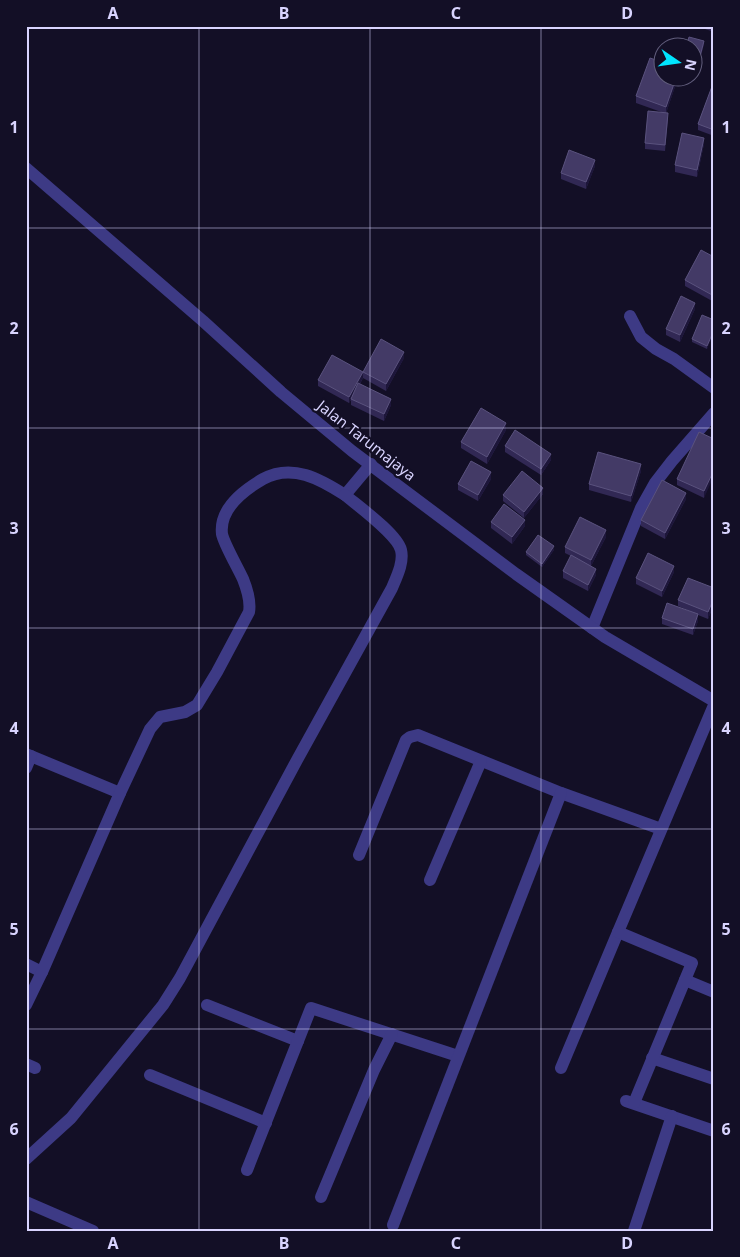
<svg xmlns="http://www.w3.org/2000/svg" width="740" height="1257" font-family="'Noto Sans',sans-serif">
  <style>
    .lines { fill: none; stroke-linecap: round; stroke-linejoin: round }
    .minor { stroke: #3d3a85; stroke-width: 12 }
    .tertiary { stroke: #3d3a85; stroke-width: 12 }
    .wall { fill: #312854 }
    .shaded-wall { fill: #1d163a }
    .building { fill: #433a66; stroke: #5a527e }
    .grid { fill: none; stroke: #d9d4ff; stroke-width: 1; stroke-opacity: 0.55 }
    .labels { text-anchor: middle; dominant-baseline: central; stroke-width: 4.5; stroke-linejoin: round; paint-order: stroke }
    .street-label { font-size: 15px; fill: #d9d4ff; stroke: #130f26 }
    .neatline { fill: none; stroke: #d9d4ff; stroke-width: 2 }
    .grid-label { font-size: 16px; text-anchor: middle; font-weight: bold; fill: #d9d4ff }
  </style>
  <rect width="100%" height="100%" fill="#130f26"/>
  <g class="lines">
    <g class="minor">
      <path d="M630,316L641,337L656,349L674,359L714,388"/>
      <path d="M592,628L641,508L655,483L672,461L714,413"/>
      <path d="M26,754L120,793"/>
      <path d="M26,768L31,756"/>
      <path d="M359,855L406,740L410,737L418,735L561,793L661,829"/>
      <path d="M430,880L481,761"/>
      <path d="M26,964L42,972"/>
      <path d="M685,980L714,992"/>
      <path d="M26,1005L42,972L120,793L150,729L160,717L185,712L197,705L217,672L249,612C251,601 247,589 243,579C238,568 224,544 222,534C219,509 244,490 263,479C292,463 320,479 345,495L371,464"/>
      <path d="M207,1005L298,1041"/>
      <path d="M652,1058L714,1079"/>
      <path d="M26,1064L35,1068"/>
      <path d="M561,1068L618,932"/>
      <path d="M150,1075L266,1123"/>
      <path d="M626,1101L714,1131"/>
      <path d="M634,1103L692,963L618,932L714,705"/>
      <path d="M26,1159L71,1118L163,1005L180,978L297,760L392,588C397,576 404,562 401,550C397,534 358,506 345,495"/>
      <path d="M247,1170L311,1008L458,1056"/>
      <path d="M321,1197L374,1070L392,1034"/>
      <path d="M26,1202L93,1231"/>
      <path d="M393,1225L561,793"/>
      <path d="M634,1231L672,1116"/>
    </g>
    <path class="tertiary" d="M26,168L203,321L281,392L352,451L516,574L605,637L714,701"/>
  </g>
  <g class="wall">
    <path d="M696,26H714V32Z"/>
    <path d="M704,44L698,67L692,65V48Z"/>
    <path d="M678,78L666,113L668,119L665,151L645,149V143L664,113L636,103V96Z"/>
    <path d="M714,81V136L698,130V124Z"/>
    <path d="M704,144L697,177L675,172V165Z"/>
    <path d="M595,166L586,189L561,179V173Z"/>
    <path d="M714,171V184H712V178Z"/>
    <path d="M714,257V302L685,286V280Z"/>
    <path d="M695,309L680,342L666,335V329Z"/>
    <path d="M714,320L707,349L692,342V339Z"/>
    <path d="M404,358L386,391L363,378V372Z"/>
    <path d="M363,378L360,384L391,405L384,421L351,405V400L349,403L318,386V380Z"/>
    <path d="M506,430L487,464L461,448V442Z"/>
    <path d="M714,439L704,498L677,485V479Z"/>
    <path d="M505,446L551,460L541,475L505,452Z"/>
    <path d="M641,471L631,502L589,490V484Z"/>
    <path d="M491,479L478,501L458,490V484Z"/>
    <path d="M543,494L524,518L503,501V495Z"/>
    <path d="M686,499L665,539L641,526V520Z"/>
    <path d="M491,522L525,526L512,544L491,528Z"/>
    <path d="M606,537L591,566L596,575L588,591L563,578V571L571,556L565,553V547Z"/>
    <path d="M554,550L542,567L526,555V552Z"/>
    <path d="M674,572L662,597L636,584V578Z"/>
    <path d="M714,588V604L708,619L698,615V621L693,635L662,624V618L692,612L678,606V600Z"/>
  </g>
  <g class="shaded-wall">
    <path d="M704,41V44L698,67V64Z"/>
    <path d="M676,78H678L666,113V107Z"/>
    <path d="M704,138V144L697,177V170Z"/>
    <path d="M595,160V166L586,189V182Z"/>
    <path d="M695,303V309L680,342V335Z"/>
    <path d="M714,330V333L707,349V346Z"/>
    <path d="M404,352V358L386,391V384Z"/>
    <path d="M363,372V378L349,403V397Z"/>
    <path d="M391,399V405L384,421V414Z"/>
    <path d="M506,423V430L487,464V457Z"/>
    <path d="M551,454V460L541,475V469Z"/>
    <path d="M641,464V471L631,502V496Z"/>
    <path d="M714,470V476L704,498V491Z"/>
    <path d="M491,472V479L478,501V495Z"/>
    <path d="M543,488V494L524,518V512Z"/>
    <path d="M686,493V499L665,539V533Z"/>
    <path d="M525,520V526L512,544V537Z"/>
    <path d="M606,530V537L591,566V560Z"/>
    <path d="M554,546V550L542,567V564Z"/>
    <path d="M674,566V572L662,597V591Z"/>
    <path d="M596,569V575L588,591V585Z"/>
    <path d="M714,598V604L708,619V612Z"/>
    <path d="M698,614V621L693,635V629Z"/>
  </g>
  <g class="building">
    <path d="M689,37L704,41L698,64L692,62V48H686Z"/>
    <path d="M650,58L662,62V78H676L666,107L636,96Z"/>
    <path d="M714,81V130L698,124Z"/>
    <path d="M648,111L668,113L665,145L645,143Z"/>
    <path d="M682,133L704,138L697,170L675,165Z"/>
    <path d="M569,150L595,160L586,182L561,173Z"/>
    <path d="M701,250L714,257V296L685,280Z"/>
    <path d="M681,296L695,303L680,335L666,329Z"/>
    <path d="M702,315L714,320V330L707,346L692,339Z"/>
    <path d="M381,339L404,352L386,384L363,372Z"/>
    <path d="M332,355L363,372L349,397L318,380Z"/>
    <path d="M358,383L391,399L384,414L351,399Z"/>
    <path d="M481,408L506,423L487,457L461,442Z"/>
    <path d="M515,430L551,454L541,469L505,446Z"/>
    <path d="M699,432L714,439V470L704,491L677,479Z"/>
    <path d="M598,452L641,464L631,496L589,484Z"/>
    <path d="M471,461L491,472L478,495L458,484Z"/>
    <path d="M522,471L543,488L524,512L503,495Z"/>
    <path d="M662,480L686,493L665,533L641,520Z"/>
    <path d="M504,504L525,520L512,537L491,522Z"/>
    <path d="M580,517L606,530L591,560L565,547Z"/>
    <path d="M538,535L554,546L542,564L526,552Z"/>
    <path d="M648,553L674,566L662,591L636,578Z"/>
    <path d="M571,555L596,569L588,585L563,571Z"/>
    <path d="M688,578L714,588V598L708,612L678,600Z"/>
    <path d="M667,603L698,614L693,629L662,618Z"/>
  </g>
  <path class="grid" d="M199,26V1231M370,26V1231M541,26V1231M26,228H714M26,428H714M26,628H714M26,829H714M26,1029H714"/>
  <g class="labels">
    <g class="street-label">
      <text transform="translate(367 440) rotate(38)">Jalan Tarumajaya</text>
    </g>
  </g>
  <rect width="740" height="1257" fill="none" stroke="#130f26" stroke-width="55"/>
  <g transform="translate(678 62) rotate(103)"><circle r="24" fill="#130f26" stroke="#625e7d"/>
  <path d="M0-4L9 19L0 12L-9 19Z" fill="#00e5ff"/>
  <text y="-8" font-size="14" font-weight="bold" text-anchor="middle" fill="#d9d4ff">N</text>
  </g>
  <rect x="28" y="28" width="684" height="1202" class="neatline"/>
  <g class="grid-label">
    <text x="113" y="19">A</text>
    <text x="284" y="19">B</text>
    <text x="456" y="19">C</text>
    <text x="627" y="19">D</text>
    <text x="14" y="133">1</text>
    <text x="726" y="133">1</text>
    <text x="14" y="334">2</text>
    <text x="726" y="334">2</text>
    <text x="14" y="534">3</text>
    <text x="726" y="534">3</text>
    <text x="14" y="734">4</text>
    <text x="726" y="734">4</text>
    <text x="14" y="935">5</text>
    <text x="726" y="935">5</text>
    <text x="14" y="1135">6</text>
    <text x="726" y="1135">6</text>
    <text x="113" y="1249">A</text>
    <text x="284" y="1249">B</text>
    <text x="456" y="1249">C</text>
    <text x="627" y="1249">D</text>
  </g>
</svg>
